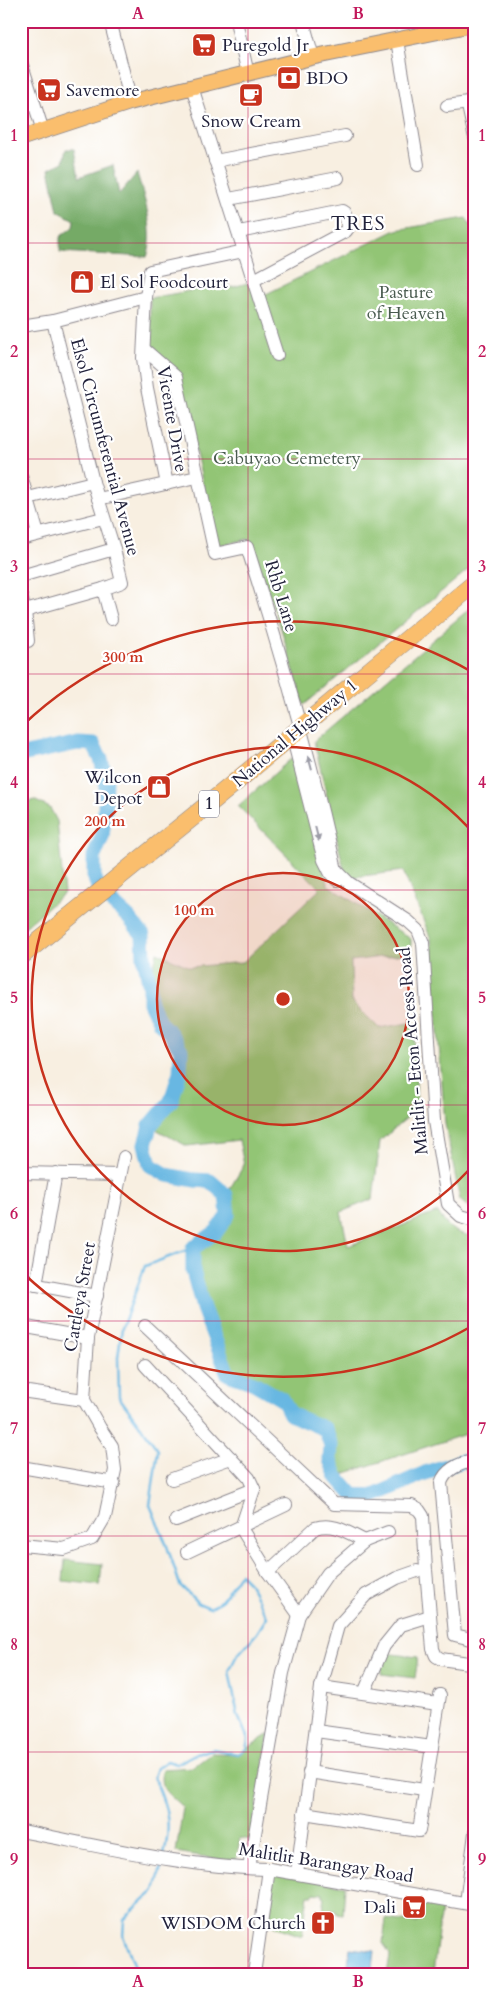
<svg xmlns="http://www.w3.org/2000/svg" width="496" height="1995" font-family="Cardo,serif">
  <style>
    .green { fill: #92c575; stroke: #5a7458 }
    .forest { fill: #75aa66; stroke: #4c6650 }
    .water { fill: #68b7e2; stroke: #456c8e }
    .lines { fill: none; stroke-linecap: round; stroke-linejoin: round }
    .stream { stroke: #68b7e2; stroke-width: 2.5 }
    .river { stroke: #68b7e2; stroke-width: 15 }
    .minor-casing { stroke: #8d888e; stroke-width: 14 }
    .major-casing { stroke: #8d888e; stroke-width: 17 }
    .highway-casing { stroke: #8d888e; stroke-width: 19 }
    .minor { stroke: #fff; stroke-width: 12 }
    .major { stroke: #fabe6d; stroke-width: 15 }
    .highway { stroke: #fabe6d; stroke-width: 18 }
    .oneway { fill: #9c9ca7 }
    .grid { fill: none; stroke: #c2185b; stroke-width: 1; stroke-opacity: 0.55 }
    .ring { fill: none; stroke: #c8321e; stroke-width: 2.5 }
    .labels { text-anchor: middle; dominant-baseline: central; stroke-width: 4.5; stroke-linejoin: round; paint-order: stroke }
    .shield { fill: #fff; stroke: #646476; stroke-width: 1 }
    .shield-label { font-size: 16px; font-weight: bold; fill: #22223b }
    .poi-label { font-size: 18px; fill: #22223b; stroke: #fff; text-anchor: start }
    .park-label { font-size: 18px; fill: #495b4f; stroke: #fff }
    .street-label { font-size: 18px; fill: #22223b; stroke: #fff }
    .quarter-label { font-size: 20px; letter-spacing: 1px; fill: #22223b; stroke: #fff }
    .centre { fill: #c8321e; stroke: #fff; stroke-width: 2.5 }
    .ring-label { font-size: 15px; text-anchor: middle; font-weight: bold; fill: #c8321e; stroke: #fff; stroke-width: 4.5; stroke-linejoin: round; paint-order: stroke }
    .neatline { fill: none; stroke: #c2185b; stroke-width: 2 }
    .grid-label { font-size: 16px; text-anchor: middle; font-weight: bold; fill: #c2185b }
  </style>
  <rect width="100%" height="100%" fill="#fff"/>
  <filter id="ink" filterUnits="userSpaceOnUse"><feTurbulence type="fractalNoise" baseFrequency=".02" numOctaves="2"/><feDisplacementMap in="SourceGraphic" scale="10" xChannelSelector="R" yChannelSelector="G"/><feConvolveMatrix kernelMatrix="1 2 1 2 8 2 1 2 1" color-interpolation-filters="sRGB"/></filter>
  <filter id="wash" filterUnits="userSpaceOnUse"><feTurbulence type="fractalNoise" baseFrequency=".0096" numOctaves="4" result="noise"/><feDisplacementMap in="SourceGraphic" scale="20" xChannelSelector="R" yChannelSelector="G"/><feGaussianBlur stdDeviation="1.12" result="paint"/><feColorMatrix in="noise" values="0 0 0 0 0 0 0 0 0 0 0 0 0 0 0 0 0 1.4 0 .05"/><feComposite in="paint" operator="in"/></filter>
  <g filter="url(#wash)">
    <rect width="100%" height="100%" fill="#f8efe1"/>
    <g class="green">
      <path d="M466,218L475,232V564L304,705L280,625L249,539L220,545L216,544L178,371L150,348V298L228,284L230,288L247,283L260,297L396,230Z"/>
      <path d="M475,604V1210L469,1208L460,1200L445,1124L431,939L403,871L346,878L314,741Z"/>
      <path d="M292,758L328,885L411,939V953L351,961L352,1002L379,1028L414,1022L417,1109L380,1141L373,1199L341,1212L348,1246L438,1212C448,1230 456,1233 475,1237V1431L340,1475L330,1460L331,1445L325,1429L290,1414L283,1400L254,1383L228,1374L203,1308L193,1271V1248L216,1232L228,1215L226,1195L244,1165L239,1140L187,1146L150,1126C156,1118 164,1111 170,1103C177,1093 185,1057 179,1047C170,1032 157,1021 151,1005C146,990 154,967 157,952L190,967L243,962L320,889L238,806Z"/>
      <path d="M34,800L50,808L57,821L64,893L24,928L21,915V804Z"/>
      <path d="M65,1560L102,1564L100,1585L63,1581Z"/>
      <path d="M383,1653L418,1657L415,1678L381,1674Z"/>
      <path d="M269,1734L251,1840L240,1838L236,1862L176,1852L183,1808C170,1794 156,1789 163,1769L193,1767L212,1753L238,1754Z"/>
      <path d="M272,1873L345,1886L343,1914L336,1913V1911L323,1909L325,1898L323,1897V1894L314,1893L313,1895H308L302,1936L263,1922Z"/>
      <path d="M421,1896L442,1900L433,1974H387L390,1955L383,1943L386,1919L417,1923Z"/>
    </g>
    <path class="forest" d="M66,149H74L79,177L113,165L119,194L137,173C144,197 156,233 147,257L60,252V237L73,227L74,220L58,211L49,169L63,162Z"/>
    <path class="water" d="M350,1948L375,1951L373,1968L348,1964Z"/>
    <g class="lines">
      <g class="stream">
        <path d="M164,1855C172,1821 167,1808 154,1777L157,1768L167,1761L177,1764L193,1755L213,1749L238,1754L246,1749L248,1739L238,1716L229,1671L236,1657L257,1633L267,1617L249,1583L240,1574L222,1600L210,1608L198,1603L180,1585L167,1546L150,1505L158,1450L119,1397L118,1357L122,1328L145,1266L193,1248"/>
        <path d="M138,1974L123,1936L124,1920L133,1910L155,1891L162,1863"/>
      </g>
      <path class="river" d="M21,755L78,743L93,744L101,759L106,781L105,810L102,837L94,856V876L100,892L128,917L143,935L144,957L150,987V1003L160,1023L170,1033L181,1050L180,1072L171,1101L150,1126L145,1144L150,1165L167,1175L194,1180L210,1181L226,1195L228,1215L216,1232L193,1248V1271L203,1308L228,1374L254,1383L283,1400L290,1414L325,1429L331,1445L330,1460L337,1477L353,1495L371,1497L425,1473L462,1461"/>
    </g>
  </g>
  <g filter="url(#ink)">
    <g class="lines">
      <defs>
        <g id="minor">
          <path d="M110,21L131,102"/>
          <path d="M236,21L248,74"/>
          <path d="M303,21L313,57"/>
          <path d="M397,40L418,165"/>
          <path d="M21,62L43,131"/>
          <path d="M192,87L277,355"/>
          <path d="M475,99L471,100L468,106L475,138"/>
          <path d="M447,106L468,103"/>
          <path d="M215,161L345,136"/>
          <path d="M229,199L338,178"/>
          <path d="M239,232L342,211L345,213L348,228L346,231L254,280"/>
          <path d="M21,326L53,321L146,297"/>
          <path d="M145,350L176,377L215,554L247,547C281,653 311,761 336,870L349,883L408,921L418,930L423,943L434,1121L448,1204L461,1216L475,1220"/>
          <path d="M21,476L38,534"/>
          <path d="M167,484L147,388L143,358L146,297L150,271L244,251"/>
          <path d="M28,498L93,482"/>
          <path d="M98,499L197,477"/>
          <path d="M21,539L103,518"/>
          <path d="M21,576L114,549"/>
          <path d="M103,589L111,619"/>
          <path d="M21,596L25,611L28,641"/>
          <path d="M25,611L103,589L122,582L114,549L93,482L53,321"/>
          <path d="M292,735L324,860L331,874L337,880"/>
          <path d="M21,1173L120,1175"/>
          <path d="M21,1282L97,1296"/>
          <path d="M36,1285L56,1173"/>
          <path d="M21,1326L88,1338"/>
          <path d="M145,1326L334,1504L412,1506L419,1510L423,1516L426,1570L433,1649L436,1656L441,1659L475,1664"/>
          <path d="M145,1365L249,1478L254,1489L241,1528L268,1572L299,1615"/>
          <path d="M21,1391L84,1400"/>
          <path d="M21,1467L114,1483"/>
          <path d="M475,1473L471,1462C458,1463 445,1471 441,1483L455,1635L475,1640"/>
          <path d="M172,1479L231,1458"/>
          <path d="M176,1520L254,1489"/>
          <path d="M21,1545L64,1549L92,1539L105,1517L115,1470L112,1446L100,1428L84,1400L88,1338L124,1157"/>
          <path d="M187,1552L286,1505"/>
          <path d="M268,1572L315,1528C334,1522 348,1533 365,1541"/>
          <path d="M321,1687L438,1704"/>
          <path d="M364,1693L384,1646L401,1625L430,1616"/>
          <path d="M316,1731L432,1747"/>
          <path d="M309,1772L424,1790"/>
          <path d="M304,1813L419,1831L440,1695"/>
          <path d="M21,1831C100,1846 190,1868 269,1869L475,1905"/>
          <path d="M249,1868L283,1673L299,1615L328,1573L365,1541L388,1532"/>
          <path d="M297,1873L321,1687L338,1626L366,1595L397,1578L417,1571"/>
          <path d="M466,1903L475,1833"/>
          <path d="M254,1974L269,1869"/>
        </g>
        <path id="major" d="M21,138L131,102L192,87L313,57L475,24"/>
        <path id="highway" d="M21,956L226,790L475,583"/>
      </defs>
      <use href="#minor" class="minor-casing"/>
      <use href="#major" class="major-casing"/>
      <use href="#highway" class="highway-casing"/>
      <use href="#minor" class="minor"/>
      <use href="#major" class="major"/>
      <use href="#highway" class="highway"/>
    </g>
    <defs><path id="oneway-solid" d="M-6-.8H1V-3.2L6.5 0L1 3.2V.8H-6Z" transform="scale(1.25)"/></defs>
    <g class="oneway">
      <use href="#oneway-solid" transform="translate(310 763) rotate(-105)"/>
      <use href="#oneway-solid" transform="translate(317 834) rotate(76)"/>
    </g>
  </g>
  <path class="grid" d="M248,21V1974M21,243H475M21,459H475M21,674H475M21,890H475M21,1105H475M21,1321H475M21,1536H475M21,1752H475"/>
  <circle cx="283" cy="999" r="126" fill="#c8321e" fill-opacity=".12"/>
  <g class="ring">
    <circle cx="283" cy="999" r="126"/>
    <path d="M475 1163A252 252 0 1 1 475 835"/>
    <path d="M472 1326A378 378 0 0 1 23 1273M23 725A378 378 0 0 1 472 672"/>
  </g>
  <defs>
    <symbol id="supermarket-square" viewBox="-11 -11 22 22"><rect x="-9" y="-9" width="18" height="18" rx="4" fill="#c8321e" stroke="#fff"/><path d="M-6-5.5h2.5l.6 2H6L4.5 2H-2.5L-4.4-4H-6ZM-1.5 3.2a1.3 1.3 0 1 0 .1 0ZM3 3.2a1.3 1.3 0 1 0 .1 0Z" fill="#fff"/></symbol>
    <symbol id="bank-square" viewBox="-11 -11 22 22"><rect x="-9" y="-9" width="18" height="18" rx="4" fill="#c8321e" stroke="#fff"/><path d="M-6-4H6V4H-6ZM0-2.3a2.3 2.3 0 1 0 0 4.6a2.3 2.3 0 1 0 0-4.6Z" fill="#fff"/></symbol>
    <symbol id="cafe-square" viewBox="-11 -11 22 22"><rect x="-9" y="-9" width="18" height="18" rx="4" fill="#c8321e" stroke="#fff"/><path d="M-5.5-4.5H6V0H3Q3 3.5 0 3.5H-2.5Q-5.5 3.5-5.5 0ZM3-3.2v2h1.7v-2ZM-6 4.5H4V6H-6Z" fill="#fff"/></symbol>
    <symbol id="shop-square" viewBox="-11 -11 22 22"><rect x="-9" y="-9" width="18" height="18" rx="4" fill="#c8321e" stroke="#fff"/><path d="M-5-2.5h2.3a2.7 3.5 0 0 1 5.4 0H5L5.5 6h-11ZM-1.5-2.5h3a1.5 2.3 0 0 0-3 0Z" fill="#fff"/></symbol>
    <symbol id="church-square" viewBox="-11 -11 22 22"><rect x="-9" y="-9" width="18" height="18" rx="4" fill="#c8321e" stroke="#fff"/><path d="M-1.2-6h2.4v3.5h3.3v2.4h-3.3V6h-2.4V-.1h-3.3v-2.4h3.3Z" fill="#fff"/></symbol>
  </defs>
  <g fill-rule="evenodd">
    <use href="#supermarket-square" x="190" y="31" width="28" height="28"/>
    <use href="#bank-square" x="275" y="64" width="28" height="28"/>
    <use href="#supermarket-square" x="35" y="76" width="28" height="28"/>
    <use href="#cafe-square" x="237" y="81" width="28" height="28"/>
    <use href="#shop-square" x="68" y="268" width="28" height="28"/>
    <use href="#shop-square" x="145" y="773" width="28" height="28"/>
    <use href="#supermarket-square" x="400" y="1893" width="28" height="28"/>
    <use href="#church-square" x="309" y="1909" width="28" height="28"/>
  </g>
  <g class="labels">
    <rect class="shield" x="199" y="790.5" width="20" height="27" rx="4"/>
    <g class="shield-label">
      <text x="209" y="804">1</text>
    </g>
    <g class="poi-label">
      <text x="222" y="45">Puregold Jr</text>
      <text x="306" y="78">BDO</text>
      <text x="66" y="90">Savemore</text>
      <text x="251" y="121" text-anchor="middle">Snow Cream</text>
      <text x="100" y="282">El Sol Foodcourt</text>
      <text x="142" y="777" text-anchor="end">Wilcon<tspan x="142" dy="21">Depot</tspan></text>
      <text x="396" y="1907" text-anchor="end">Dali</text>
      <text x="306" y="1923" text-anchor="end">WISDOM Church</text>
    </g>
    <g class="park-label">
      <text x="406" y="292">Pasture<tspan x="406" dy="21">of Heaven</tspan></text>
      <text x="287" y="458">Cabuyao Cemetery</text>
    </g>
    <g class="street-label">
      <text transform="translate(172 419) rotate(80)">Vicente Drive</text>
      <text transform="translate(105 447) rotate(75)">Elsol Circumferential Avenue</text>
      <text transform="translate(281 596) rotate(73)">Rhb Lane</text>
      <text transform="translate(295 733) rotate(-40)">National Highway 1</text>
      <text transform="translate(413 1051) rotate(-95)">Malitlit - Eton Access Road</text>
      <text transform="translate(80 1297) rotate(-80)">Cattleya Street</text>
      <text transform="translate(326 1863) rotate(9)">Malitlit Barangay Road</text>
    </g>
    <g class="quarter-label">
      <text x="358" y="223">TRES</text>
    </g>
  </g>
  <circle cx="283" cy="999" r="8" class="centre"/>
  <g class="ring-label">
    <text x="123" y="662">300 m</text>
    <text x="105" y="826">200 m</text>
    <text x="194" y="915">100 m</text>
  </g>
  <rect width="496" height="1995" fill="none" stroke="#fff" stroke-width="55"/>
  <rect x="28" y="28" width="440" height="1940" class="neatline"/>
  <g class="grid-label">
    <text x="138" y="19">A</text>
    <text x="358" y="19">B</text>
    <text x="14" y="141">1</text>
    <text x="482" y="141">1</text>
    <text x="14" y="357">2</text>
    <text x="482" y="357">2</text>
    <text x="14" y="572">3</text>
    <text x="482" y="572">3</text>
    <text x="14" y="788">4</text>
    <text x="482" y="788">4</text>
    <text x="14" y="1003">5</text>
    <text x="482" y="1003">5</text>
    <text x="14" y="1219">6</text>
    <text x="482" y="1219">6</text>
    <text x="14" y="1434">7</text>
    <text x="482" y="1434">7</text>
    <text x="14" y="1650">8</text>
    <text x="482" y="1650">8</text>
    <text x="14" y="1865">9</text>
    <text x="482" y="1865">9</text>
    <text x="138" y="1987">A</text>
    <text x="358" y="1987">B</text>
  </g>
</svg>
